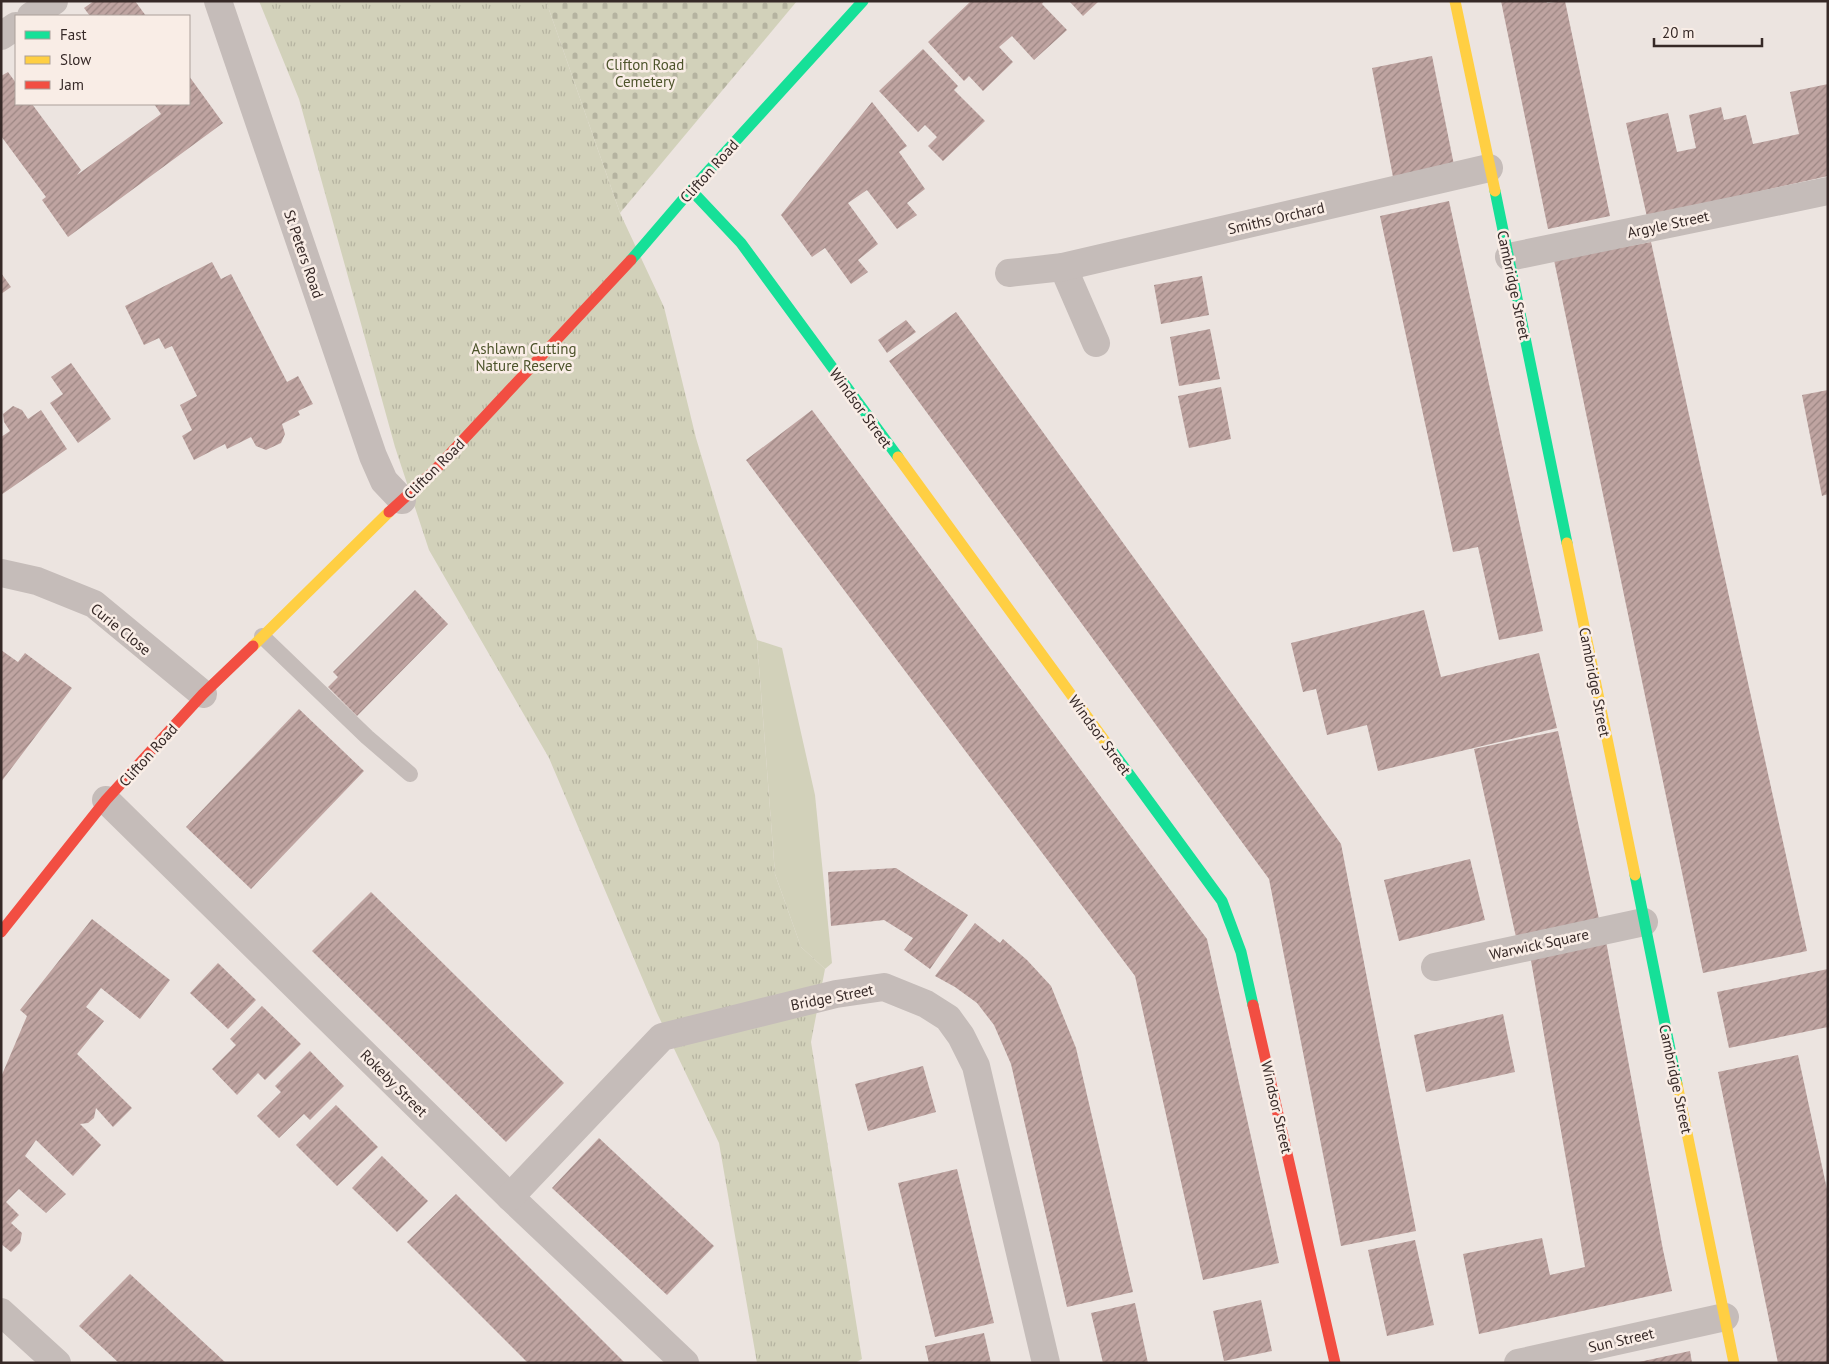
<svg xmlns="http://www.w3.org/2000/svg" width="1829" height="1364" font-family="'PT Sans',sans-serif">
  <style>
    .green { fill: #d2d1ba }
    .cemetery { fill: url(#cemetery-stones) }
    .park { fill: url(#park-tufts) }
    .building { fill: url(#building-hatch) }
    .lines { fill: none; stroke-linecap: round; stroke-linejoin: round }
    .lane { stroke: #c5bcb9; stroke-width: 16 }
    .street { stroke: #c5bcb9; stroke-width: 28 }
    .fast { stroke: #16e098; stroke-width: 11 }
    .slow { stroke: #ffcf43; stroke-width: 11 }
    .jam { stroke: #f24e42; stroke-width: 11 }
    .labels { text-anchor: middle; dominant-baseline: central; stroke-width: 5; stroke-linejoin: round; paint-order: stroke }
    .park-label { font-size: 15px; fill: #4d542b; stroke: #f9ede6 }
    .street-label { font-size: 15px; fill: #362927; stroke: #f9ede6 }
  </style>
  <defs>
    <pattern id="cemetery-stones" width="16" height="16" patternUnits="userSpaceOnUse" patternTransform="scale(1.25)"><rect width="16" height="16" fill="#d2d1ba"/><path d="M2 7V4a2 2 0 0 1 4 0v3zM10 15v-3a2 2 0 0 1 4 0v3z" fill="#b5b3a0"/></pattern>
    <pattern id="park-tufts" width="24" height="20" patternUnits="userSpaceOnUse" patternTransform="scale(1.25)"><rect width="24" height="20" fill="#d2d1ba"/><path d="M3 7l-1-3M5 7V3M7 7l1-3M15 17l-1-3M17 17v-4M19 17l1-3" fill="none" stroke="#b5b3a0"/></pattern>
    <pattern id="building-hatch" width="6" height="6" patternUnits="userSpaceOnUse" patternTransform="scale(1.25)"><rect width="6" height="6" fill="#bfa4a1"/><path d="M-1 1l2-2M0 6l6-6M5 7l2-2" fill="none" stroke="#9c8683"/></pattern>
  </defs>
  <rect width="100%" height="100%" fill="#ece4e0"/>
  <path class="green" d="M757,640L782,648L815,795L832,963L825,969L801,947L775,874Z"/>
  <path class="cemetery" d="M546,1H797L620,213Z"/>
  <path class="park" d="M259,1H546L620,213L664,307L696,438L757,640L775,874L801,947L825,969L811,1042L862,1359L855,1363H757L719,1143L657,1013L549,758L429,550L395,447L299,99Z"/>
  <g class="building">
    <path d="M94,1H135L146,16H90L84,8Z"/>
    <path d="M971,1H1044L1042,4L1067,30L1034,60L1012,36L999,47L1013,62L983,91L969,76L964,81L928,42Z"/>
    <path d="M1069,1H1099L1083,16Z"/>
    <path d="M1501,1H1546L1547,3L1565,1L1610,216L1548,229Z"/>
    <path d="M923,49L958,86L954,90L985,121L943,161L928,146L937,137L925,125L918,132L879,91Z"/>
    <path d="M1432,56L1455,170L1394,182L1372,68Z"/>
    <path d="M8,72L16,83V104H32L81,170L77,175L161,114L154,104H189V76L223,123L68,237L42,200L46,197L1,136V76Z"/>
    <path d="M1828,84V176L1647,217L1626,123L1668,113L1677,152L1696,148L1689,115L1721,107L1724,120L1746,115L1753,144L1799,134L1790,92Z"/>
    <path d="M872,102L907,146L899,152L925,189L907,203L917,215L897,229L867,190L848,203L878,244L858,260L868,272L851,284L825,248L812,257L781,215Z"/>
    <path d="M1449,201L1543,631L1499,640L1478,547L1453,552L1380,216Z"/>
    <path d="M1651,242L1807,951L1703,973L1554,260Z"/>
    <path d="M212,262L221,279L231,274L287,382L298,376L313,404L298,411L300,415L282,424L285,434L281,443L266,450L256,446L251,437L227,449L225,444L194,460L182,436L192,430L180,405L197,396L172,346L165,349L159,338L144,345L125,306Z"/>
    <path d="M1,273L11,287L1,294Z"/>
    <path d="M1202,276L1209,315L1161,324L1154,285Z"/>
    <path d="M956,312L1341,844L1416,1231L1341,1246L1269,879L889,361Z"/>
    <path d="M906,320L916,332L887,353L878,340Z"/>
    <path d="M1210,329L1220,379L1179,386L1170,337Z"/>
    <path d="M71,363L111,419L78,443L50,403L63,394L51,377Z"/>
    <path d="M1221,387L1231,439L1189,448L1178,396Z"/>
    <path d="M1828,390V494L1822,496L1802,395Z"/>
    <path d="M13,406L22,410L28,419L41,410L67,449L1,495V437L10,431L4,422L3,414Z"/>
    <path d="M812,410L1207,939L1279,1263L1203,1280L1135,976L746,460Z"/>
    <path d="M415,590L448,624L357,716L328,687L338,677L333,672Z"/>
    <path d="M1424,610L1441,677L1539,653L1557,728L1378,771L1367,725L1327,735L1316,689L1303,692L1291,643Z"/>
    <path d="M1,650L18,662L25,653L72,688L1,782Z"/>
    <path d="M299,709L364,771L251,889L186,827Z"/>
    <path d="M1558,731L1599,919L1516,937L1474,749Z"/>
    <path d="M1470,859L1485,920L1399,941L1384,880Z"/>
    <path d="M896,868L968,915L930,969L904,950L913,938L884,920L831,926L828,872Z"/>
    <path d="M371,892L564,1083L506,1142L312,951Z"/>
    <path d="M92,919L170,980L140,1019L101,988L86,1007L104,1021L77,1054L132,1108L113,1127L96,1108L94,1118L88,1123L80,1124L101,1145L73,1176L36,1140L25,1156L66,1194L46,1213L19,1189L6,1202L19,1215L11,1223L22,1233L20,1243L11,1252L1,1244V1077L27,1016L20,1010Z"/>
    <path d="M975,923L1000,943L1003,939L1027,960L1051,986L1076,1048L1133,1292L1067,1307L1011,1064L994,1025L977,1003L955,987L935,976Z"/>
    <path d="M1606,941L1663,1250L1672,1291L1479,1334L1463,1254L1542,1238L1550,1275L1585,1267L1530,955Z"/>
    <path d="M218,963L256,1000L228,1029L190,993Z"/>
    <path d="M1828,969V1027L1729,1048L1717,992Z"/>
    <path d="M262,1006L301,1044L265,1080L258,1073L237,1095L212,1069L236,1045L230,1039Z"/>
    <path d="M1503,1014L1515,1072L1426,1092L1414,1035Z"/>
    <path d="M310,1051L344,1086L310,1120L304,1114L279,1138L257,1116L281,1092L275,1086Z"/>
    <path d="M1798,1055L1828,1194V1363H1778L1718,1072Z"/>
    <path d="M923,1066L936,1112L868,1131L855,1084Z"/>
    <path d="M336,1105L378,1147L337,1186L296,1145Z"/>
    <path d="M599,1138L714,1246L667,1295L552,1188Z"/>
    <path d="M382,1156L428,1201L397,1232L352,1188Z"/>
    <path d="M957,1169L994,1323L935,1337L898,1183Z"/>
    <path d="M456,1194L625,1363H528L407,1242Z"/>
    <path d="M1415,1240L1434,1325L1387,1336L1368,1250Z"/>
    <path d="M130,1274L226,1363H119L79,1326Z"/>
    <path d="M1261,1300L1272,1351L1224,1361L1213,1311Z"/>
    <path d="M1135,1303L1148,1363H1103L1091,1313Z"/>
    <path d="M984,1333L991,1363H929L925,1346Z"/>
    <path d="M1690,1351L1692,1363H1639V1362Z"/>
  </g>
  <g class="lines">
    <path class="lane" d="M262,636L367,737L410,774"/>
    <g class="street">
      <path d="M218,1L373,456L384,481L402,500"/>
      <path d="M31,16L54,1"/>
      <path d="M1,36L16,26"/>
      <path d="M1509,257L1828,191"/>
      <path d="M1063,267L1096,343"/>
      <path d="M1009,273L1063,267L1489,168"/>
      <path d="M1,573L37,581L94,604L203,694"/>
      <path d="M106,800L510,1197L685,1363"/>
      <path d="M1435,967L1644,922"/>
      <path d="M510,1197L662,1037L836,994L884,987L926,1004L948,1018L961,1036L976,1066L1046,1363"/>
      <path d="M1,1312L57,1363"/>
      <path d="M1518,1363L1725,1317"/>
    </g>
    <g class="fast">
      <path d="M691,190L741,243L898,457"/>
      <path d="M1495,191L1567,543"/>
      <path d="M631,260L691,190L863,1"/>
      <path d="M1110,748L1222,901L1241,952L1253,1005"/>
      <path d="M1635,875L1677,1084"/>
    </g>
    <g class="slow">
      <path d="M1455,1L1495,191"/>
      <path d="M898,457L1110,748"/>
      <path d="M1567,543L1635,875"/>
      <path d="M253,646L389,512"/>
      <path d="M1677,1084L1734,1363"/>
    </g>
    <g class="jam">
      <path d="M389,512L435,470L631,260"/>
      <path d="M1,932L106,800L203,694L253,646"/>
      <path d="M1253,1005L1335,1363"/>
    </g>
  </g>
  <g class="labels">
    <g class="park-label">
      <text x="645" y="64">Clifton Road<tspan x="645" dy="17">Cemetery</tspan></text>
      <text x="524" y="348">Ashlawn Cutting<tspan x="524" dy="17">Nature Reserve</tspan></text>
    </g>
    <g class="street-label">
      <text transform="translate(709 171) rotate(-48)">Clifton Road</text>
      <text transform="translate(1276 218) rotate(-13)">Smiths Orchard</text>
      <text transform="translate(1668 224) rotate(-12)">Argyle Street</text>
      <text transform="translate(304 254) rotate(71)">St Peters Road</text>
      <text transform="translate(1514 285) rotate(78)">Cambridge Street</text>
      <text transform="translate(861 408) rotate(54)">Windsor Street</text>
      <text transform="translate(434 469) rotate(-45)">Clifton Road</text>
      <text transform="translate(121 629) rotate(39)">Curie Close</text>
      <text transform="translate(1595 682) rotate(79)">Cambridge Street</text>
      <text transform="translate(1100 735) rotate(54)">Windsor Street</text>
      <text transform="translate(148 755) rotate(-48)">Clifton Road</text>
      <text transform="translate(1539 944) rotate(-12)">Warwick Square</text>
      <text transform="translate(832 997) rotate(-11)">Bridge Street</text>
      <text transform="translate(1676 1079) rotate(78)">Cambridge Street</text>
      <text transform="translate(394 1083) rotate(45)">Rokeby Street</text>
      <text transform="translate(1277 1107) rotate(77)">Windsor Street</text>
      <text transform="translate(1621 1340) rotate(-13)">Sun Street</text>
    </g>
  </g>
  <rect width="1829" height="1364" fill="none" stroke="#362927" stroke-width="5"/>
  <rect x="15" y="15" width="175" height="90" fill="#f9ede6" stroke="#ab9f9a"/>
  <rect x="25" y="31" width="25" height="8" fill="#16e098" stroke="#ab9f9a"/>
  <text x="60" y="40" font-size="15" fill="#362927">Fast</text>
  <rect x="25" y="56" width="25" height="8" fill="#ffcf43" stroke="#ab9f9a"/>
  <text x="60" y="65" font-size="15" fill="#362927">Slow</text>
  <rect x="25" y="81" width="25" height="8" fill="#f24e42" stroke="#ab9f9a"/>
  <text x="60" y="90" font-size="15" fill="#362927">Jam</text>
  <path d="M1654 38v8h108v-8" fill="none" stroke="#362927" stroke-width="2.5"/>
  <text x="1662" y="38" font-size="15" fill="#362927" stroke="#f9ede6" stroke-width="4" paint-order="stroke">20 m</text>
</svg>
